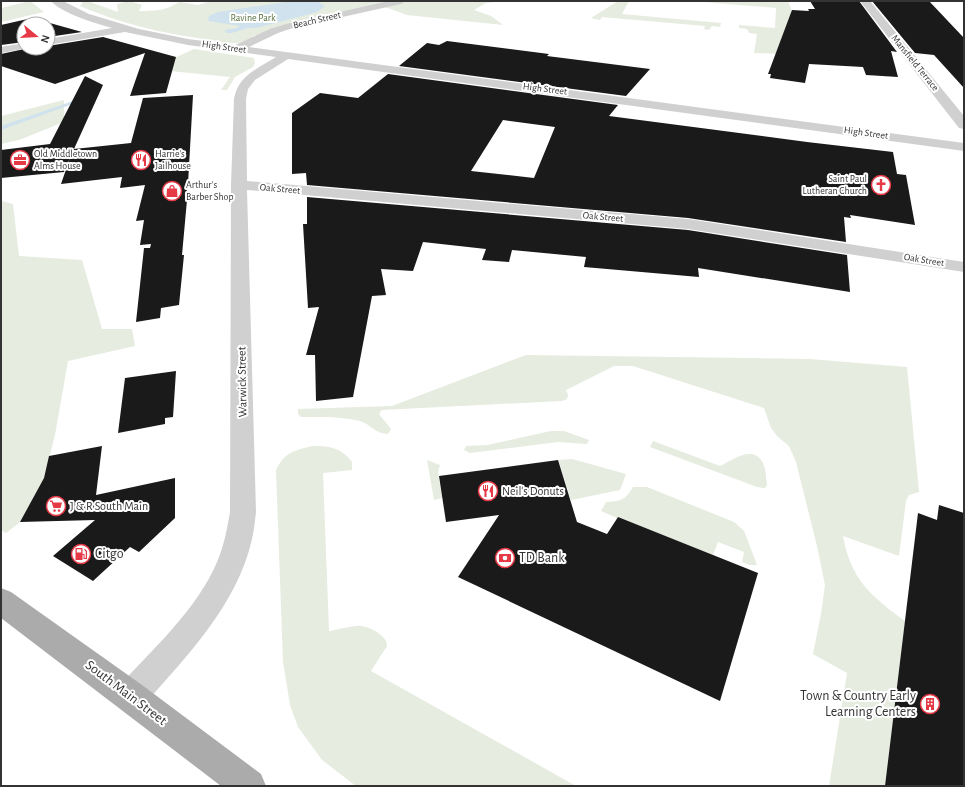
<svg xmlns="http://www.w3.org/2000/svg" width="965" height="787" font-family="'Alegreya Sans',sans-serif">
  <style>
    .green { fill: #e6ecdf }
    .water { fill: #cfe2ee }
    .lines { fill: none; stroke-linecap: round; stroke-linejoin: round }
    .stream { fill: #cfe2ee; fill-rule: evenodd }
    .building { fill: #1a1a1a; fill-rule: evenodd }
    .minor { fill: #d0d0d0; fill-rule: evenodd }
    .major { fill: #ababab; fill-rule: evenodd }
    .labels { text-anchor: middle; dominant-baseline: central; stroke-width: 4; stroke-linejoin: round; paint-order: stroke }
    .far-park-label { font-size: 10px; fill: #56703f; stroke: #fff }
    .far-street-label { font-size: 10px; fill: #333; stroke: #fff }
    .far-poi-label { font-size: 10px; fill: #333; stroke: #fff; text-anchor: start }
    .street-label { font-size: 12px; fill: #333; stroke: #fff }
    .poi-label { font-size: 12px; fill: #333; stroke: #fff; text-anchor: start }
    .near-poi-label { font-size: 14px; fill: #333; stroke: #fff; text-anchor: start }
    .near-street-label { font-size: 14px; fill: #333; stroke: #fff }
  </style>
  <rect width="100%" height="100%" fill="#fff"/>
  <g class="green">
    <path d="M30,1L44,12L1,22V8Z"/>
    <path d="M84,1H94L90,2L118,12L117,4L129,1L142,5L139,11C155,11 165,11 179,2L198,5L211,1H392L252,36L255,37L238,43H232C178,36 131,28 80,6Z"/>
    <path d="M410,1H502L486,3L474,10L491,16L503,25L407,15L385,7Z"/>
    <path d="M618,1H629L622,14L721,23L720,27L712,26L709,30L704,29L705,26L602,17L600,20L591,18Z"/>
    <path d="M691,1H788L809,55L754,53L757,34L749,33L747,29L739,28V25L775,28L776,8Z"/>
    <path d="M194,49L254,58L255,63L253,67L235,77L227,90H221L230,77L150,69Z"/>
    <path d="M64,100V122L19,140L1,144V116Z"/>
    <path d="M1,198L2,201L13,204L19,256L82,260L102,329H132L135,346L68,361L55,435L44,478L20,522L6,533L1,530Z"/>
    <path d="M526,355L810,359L907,367L919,492L909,495L906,501L899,556L843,536C851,580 871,596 905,621L885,786H829L847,673L813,654L821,614L825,585L817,546L796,462L789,446L778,437L771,428L764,408L633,366H614L566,390L568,395L567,399L562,401L382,410L379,414L391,429L388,434C376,434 370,424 360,421C340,416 321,417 301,417L298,414V409L392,406Z"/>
    <path d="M551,431H564L589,440L587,444L558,442L470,453L464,450L466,446L487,445Z"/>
    <path d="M653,441L720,466C733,460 753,444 763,463C766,469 766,478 767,485L765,488L757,487L650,447Z"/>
    <path d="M312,446C329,446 341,447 352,462V470L323,473L329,631C338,630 354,625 361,626C370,627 388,636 387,646L371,671L576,786H356L322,760L298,727L290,705L283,662L276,470C285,452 293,451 312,446Z"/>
    <path d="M572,459L626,474L620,490L571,500L558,460Z"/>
    <path d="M427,460L440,465L438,472L442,498L434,500Z"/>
    <path d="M633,487H647L734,522L744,531L757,565H749L742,562L744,552L718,542L713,555L618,517L617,518L601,511L606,502C620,501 625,501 633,487Z"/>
  </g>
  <path class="water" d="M292,1H317L325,6L317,12L256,28C243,26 238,34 226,33L225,30L237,28L240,26L208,21L209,16L218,12Z"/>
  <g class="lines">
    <path class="stream" d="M73,101L78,102L1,130V126Z"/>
  </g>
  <g class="building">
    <path d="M810,1H859L897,52L891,51L898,77L866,75L863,67L809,64L805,83L770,78L771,74H768L792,10L809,11L808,9H815Z"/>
    <path d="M872,1H929L964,38V88L934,55L915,53Z"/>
    <path d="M32,18L82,32L48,37V24H24V42L1,45V25Z"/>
    <path d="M103,37L176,57L166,93L130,96L145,53L55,84L1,66V54L29,48H48V46Z"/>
    <path d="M447,41L549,54L547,56L650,69L626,96L399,66L427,43L439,45Z"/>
    <path d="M388,74L618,105L609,116L807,142L893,152L897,174L906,175L915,225L850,215L851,218L844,217L846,242L688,218L307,185L306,173L292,174V113L320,93L358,98ZM503,120L555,127L534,178L471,171Z"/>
    <path d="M85,76L103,85L74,149L131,143L143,98L193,95L188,184L185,200H187L182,255H184L179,305L161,308L160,318L136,322L144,248H150L151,244L140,245L144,220L136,221L145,185L120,188L122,177L61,184L70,158L64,172L1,178V150L50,144Z"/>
    <path d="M307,197L688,230L847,255L850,292L698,268L699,277L584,267L586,257L512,250L509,262L482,260L486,249L423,242L413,271L381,269L386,295L372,296L353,397L316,401L315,355H306L319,307L308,308L303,224H307Z"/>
    <path d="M176,371L173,417L165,418V424L118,433L125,378Z"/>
    <path d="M102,446L96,495L175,478V518L139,552L130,547L93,581L53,556L95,520L20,522L44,478L49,456Z"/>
    <path d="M558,460L577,522L607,534L618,517L758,573L720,701L458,577L499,515L446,522L439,476Z"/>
    <path d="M939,505L964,513V786H885L918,513L937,520Z"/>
  </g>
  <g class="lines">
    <g class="minor">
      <path d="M51,1H63L89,14L139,29L188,39L235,45L270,29L286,24L389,1H406L401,4L293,28L278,33L249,47L964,143V151L288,59L255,80L248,89L246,99L247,181L688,219L964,262V272L688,229L247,190L256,512C255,521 254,530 252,539C237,606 185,658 142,707L131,712L120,707L115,696L120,685C153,649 198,608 217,562C224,546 227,529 230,512L231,185L234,99C238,76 257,69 276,57L188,45L125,32L48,45V39L112,28C95,23 63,14 51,1Z"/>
      <path d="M860,1H870L964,116V129L959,128Z"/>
      <path d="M24,43V48H28L1,53V47Z"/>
    </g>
    <path class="major" d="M1,588L11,592L142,685L261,774L266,786H221L1,618Z"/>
  </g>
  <defs>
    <symbol id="office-ring" viewBox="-11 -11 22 22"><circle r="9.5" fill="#fff" stroke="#e63946" stroke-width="1.5"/><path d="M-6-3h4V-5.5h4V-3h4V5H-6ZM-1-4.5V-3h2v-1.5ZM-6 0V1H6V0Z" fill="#e63946"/></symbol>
    <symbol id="restaurant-ring" viewBox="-11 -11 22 22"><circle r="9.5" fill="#fff" stroke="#e63946" stroke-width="1.5"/><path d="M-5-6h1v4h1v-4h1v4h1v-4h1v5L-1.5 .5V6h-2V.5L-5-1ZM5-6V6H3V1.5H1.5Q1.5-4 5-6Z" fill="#e63946"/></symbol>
    <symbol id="church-ring" viewBox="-11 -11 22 22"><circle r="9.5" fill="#fff" stroke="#e63946" stroke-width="1.5"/><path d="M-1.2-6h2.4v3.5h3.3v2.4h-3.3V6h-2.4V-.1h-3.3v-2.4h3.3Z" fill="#e63946"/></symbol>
    <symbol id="shop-ring" viewBox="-11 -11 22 22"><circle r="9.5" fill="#fff" stroke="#e63946" stroke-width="1.5"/><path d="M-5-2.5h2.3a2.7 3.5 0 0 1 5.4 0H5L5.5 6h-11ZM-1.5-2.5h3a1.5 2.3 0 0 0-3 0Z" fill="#e63946"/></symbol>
    <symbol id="supermarket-ring" viewBox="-11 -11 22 22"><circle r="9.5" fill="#fff" stroke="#e63946" stroke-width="1.5"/><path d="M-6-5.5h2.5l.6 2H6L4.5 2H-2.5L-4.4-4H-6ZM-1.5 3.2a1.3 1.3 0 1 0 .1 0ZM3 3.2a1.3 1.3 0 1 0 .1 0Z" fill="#e63946"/></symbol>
    <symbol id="fuel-ring" viewBox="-11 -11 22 22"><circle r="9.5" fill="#fff" stroke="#e63946" stroke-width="1.5"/><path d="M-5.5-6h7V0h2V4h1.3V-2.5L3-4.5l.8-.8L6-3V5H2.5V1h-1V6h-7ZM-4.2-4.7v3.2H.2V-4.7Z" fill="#e63946"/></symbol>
    <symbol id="bank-ring" viewBox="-11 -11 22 22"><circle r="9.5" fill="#fff" stroke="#e63946" stroke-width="1.5"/><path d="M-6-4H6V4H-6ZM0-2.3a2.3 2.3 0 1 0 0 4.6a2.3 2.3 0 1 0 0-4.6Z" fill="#e63946"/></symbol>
    <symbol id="building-ring" viewBox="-11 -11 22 22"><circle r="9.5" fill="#fff" stroke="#e63946" stroke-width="1.5"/><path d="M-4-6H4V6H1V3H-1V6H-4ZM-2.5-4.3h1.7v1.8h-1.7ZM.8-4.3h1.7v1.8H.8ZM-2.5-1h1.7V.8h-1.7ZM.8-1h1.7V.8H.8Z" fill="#e63946"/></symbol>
  </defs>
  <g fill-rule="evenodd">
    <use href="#office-ring" x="9" y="149" width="22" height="22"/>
    <use href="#restaurant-ring" x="130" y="149" width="22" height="22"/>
    <use href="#church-ring" x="870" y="174" width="22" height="22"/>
    <use href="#shop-ring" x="161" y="180" width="22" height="22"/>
    <use href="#restaurant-ring" x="477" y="480" width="22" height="22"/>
    <use href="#supermarket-ring" x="45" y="495" width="22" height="22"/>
    <use href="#fuel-ring" x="70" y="543" width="22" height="22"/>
    <use href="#bank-ring" x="494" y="547" width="22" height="22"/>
    <use href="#building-ring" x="919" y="693" width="22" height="22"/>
  </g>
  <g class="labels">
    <g class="far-park-label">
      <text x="253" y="18">Ravine Park</text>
    </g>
    <g class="far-street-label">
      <text transform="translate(317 20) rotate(-13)">Beach Street</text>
      <text transform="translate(224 47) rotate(8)">High Street</text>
      <text transform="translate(915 63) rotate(51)">Mansfield Terrace</text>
      <text transform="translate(545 89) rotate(7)">High Street</text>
      <text transform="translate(866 133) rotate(8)">High Street</text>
      <text transform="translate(280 189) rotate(5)">Oak Street</text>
      <text transform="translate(603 217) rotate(5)">Oak Street</text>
      <text transform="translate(924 260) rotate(9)">Oak Street</text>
    </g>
    <g class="far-poi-label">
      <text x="34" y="154">Old Middletown<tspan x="34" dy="12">Alms House</tspan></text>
      <text x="155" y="154">Harrie's<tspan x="155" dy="12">Jailhouse</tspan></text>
      <text x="867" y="179" text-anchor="end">Saint Paul<tspan x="867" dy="12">Lutheran Church</tspan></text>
      <text x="186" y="185">Arthur's<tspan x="186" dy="12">Barber Shop</tspan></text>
    </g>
    <g class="street-label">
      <text transform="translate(242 382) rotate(-91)">Warwick Street</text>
    </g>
    <g class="poi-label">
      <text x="502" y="491">Neil's Donuts</text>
      <text x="70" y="506">J &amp; R South Main</text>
    </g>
    <g class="near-poi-label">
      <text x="95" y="554">Citgo</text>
      <text x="519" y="558">TD Bank</text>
      <text x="916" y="696" text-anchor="end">Town &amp; Country Early<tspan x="916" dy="16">Learning Centers</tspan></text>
    </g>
    <g class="near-street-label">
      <text transform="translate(126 693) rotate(37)">South Main Street</text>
    </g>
  </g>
  <rect width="965" height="787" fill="none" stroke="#333333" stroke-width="4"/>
  <g transform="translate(36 36) rotate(108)"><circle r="19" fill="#ffffff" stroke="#adadad"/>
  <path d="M0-3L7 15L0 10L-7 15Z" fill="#e63946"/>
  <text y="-6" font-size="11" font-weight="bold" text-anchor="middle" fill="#333333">N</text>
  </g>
</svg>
